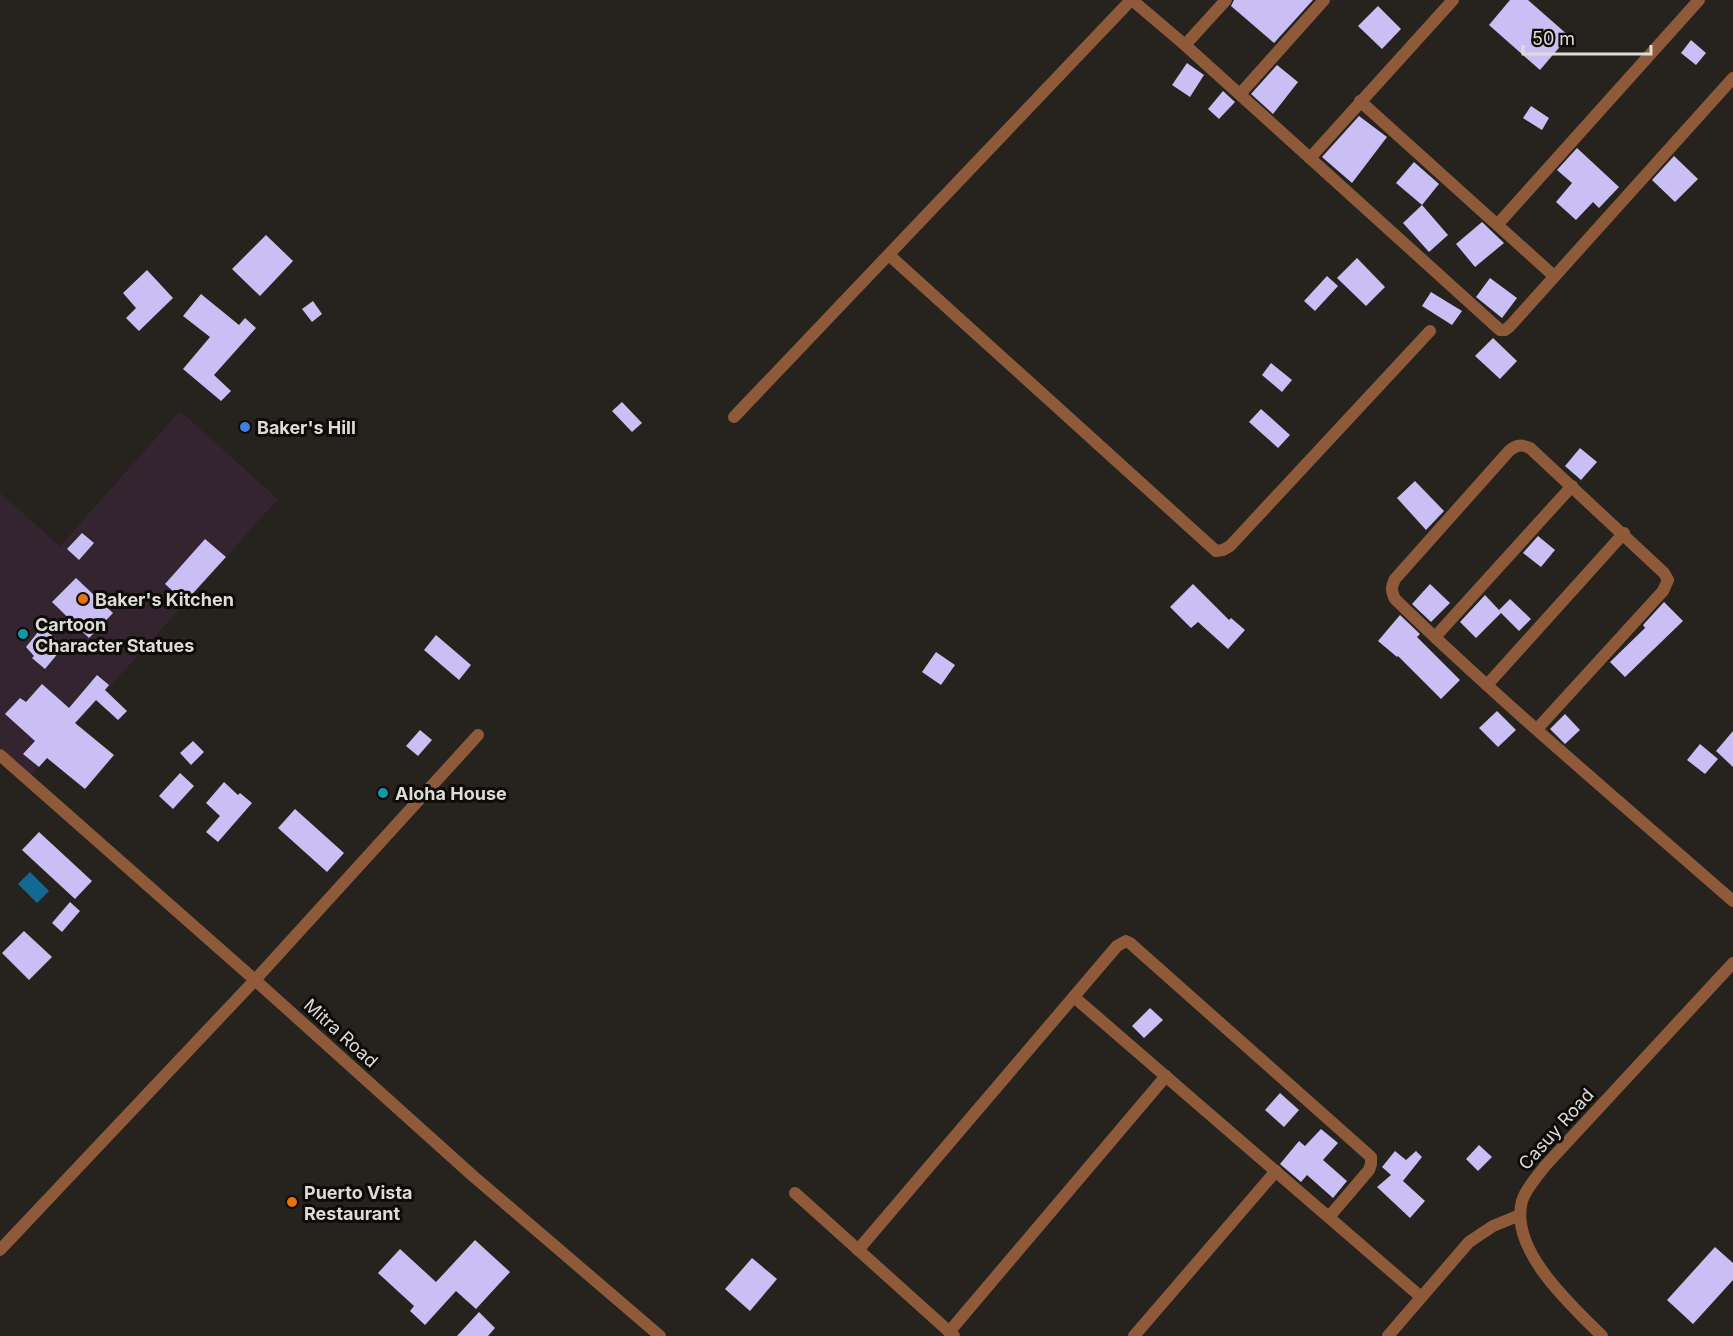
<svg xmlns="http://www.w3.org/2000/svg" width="1733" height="1336" font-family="Inter,sans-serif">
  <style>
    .commercial { fill: #34242f }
    .water { fill: #136993 }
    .building { fill: #c9bff5 }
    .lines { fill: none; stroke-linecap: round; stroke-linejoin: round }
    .minor { stroke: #8f5a3a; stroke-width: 12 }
    .tertiary { stroke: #8f5a3a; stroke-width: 12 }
    .shop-dot { fill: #3f7fe0; stroke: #0e0c09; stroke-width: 2 }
    .food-dot { fill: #e8710a; stroke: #0e0c09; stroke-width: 2 }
    .culture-dot { fill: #0f9aa8; stroke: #0e0c09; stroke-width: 2 }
    .labels { text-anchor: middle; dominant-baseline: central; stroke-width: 6; stroke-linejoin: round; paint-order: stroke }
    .poi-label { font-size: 18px; font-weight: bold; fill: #dedcd8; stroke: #0e0c09; text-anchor: start }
    .street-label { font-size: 18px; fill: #dedcd8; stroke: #0e0c09 }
  </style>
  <rect width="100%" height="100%" fill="#26221d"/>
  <path class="commercial" d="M180,411L278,499L31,775L0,748V493L60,546Z"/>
  <path class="water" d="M30,872L49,891L37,903L18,884Z"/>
  <g class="building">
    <path d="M1234,0H1313L1274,43L1231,6Z"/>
    <path d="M1510,0H1528L1569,36L1540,70L1489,25Z"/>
    <path d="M1378,6L1401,29L1382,49L1358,26Z"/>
    <path d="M1691,40L1706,53L1696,65L1681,53Z"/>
    <path d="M1187,63L1204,75L1190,97L1172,85Z"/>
    <path d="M1277,65L1298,82L1273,114L1251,94Z"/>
    <path d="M1223,91L1235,102L1219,119L1208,109Z"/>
    <path d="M1531,106L1549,118L1542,130L1523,118Z"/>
    <path d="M1359,116L1387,137L1352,183L1322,157Z"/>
    <path d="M1577,148L1619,187L1599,208L1593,202L1576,220L1556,202L1572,183L1557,170Z"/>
    <path d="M1674,156L1698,179L1675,202L1652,180Z"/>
    <path d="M1414,162L1439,184L1422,205L1396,183Z"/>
    <path d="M1422,205L1448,235L1429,252L1403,223Z"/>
    <path d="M1482,222L1504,243L1475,267L1456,244Z"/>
    <path d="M266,235L293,261L260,296L232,269Z"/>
    <path d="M1357,258L1385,287L1366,306L1337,278Z"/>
    <path d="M147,270L173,298L139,331L126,318L136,308L123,293Z"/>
    <path d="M1327,276L1338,286L1315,311L1304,301Z"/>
    <path d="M1490,278L1517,298L1502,318L1476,297Z"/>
    <path d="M1431,292L1462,311L1452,325L1422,306Z"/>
    <path d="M201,294L239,325L245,318L256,328L214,375L231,391L221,401L183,369L210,337L183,316Z"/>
    <path d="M313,301L322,314L312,322L302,309Z"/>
    <path d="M1493,338L1517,361L1500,379L1475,356Z"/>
    <path d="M1271,363L1292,380L1282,392L1262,375Z"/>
    <path d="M622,402L642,423L632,432L612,411Z"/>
    <path d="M1261,409L1290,435L1278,448L1249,422Z"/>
    <path d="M1580,448L1597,462L1581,480L1565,466Z"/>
    <path d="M1415,481L1444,511L1426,530L1397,498Z"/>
    <path d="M82,533L94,543L79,560L67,549Z"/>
    <path d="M1538,536L1555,550L1541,567L1523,553Z"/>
    <path d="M205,539L226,557L185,602L165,584Z"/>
    <path d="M76,578L113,613L89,638L52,602Z"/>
    <path d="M1193,584L1229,620L1231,618L1245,630L1228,649L1198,622L1191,628L1170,607Z"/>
    <path d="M1430,584L1450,603L1431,622L1412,604Z"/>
    <path d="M1485,595L1499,610L1510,599L1531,619L1519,631L1501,613L1476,638L1460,622Z"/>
    <path d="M1664,602L1683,621L1625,677L1610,662L1645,628L1643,625Z"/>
    <path d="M1400,615L1420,634L1417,637L1460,680L1441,699L1398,656L1397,657L1378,641Z"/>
    <path d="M42,627L64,646L45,669L32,658L34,656L26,647Z"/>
    <path d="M436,635L471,665L459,680L424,650Z"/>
    <path d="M936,652L955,665L941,685L922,672Z"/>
    <path d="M97,675L109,685L105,690L127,711L118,720L96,700L75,723L114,755L85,789L47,758L39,767L23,754L35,741L5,714L20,698L26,702L42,684L69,708Z"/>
    <path d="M1497,711L1516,730L1498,747L1479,728Z"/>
    <path d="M1565,714L1580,730L1565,744L1550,729Z"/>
    <path d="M420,730L432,740L418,756L406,746Z"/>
    <path d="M1733,731V767L1716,751Z"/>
    <path d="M193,741L204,752L191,765L180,753Z"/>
    <path d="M1700,744L1718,759L1705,774L1687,760Z"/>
    <path d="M180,773L194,786L173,809L159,796Z"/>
    <path d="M224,782L238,795L240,793L252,803L218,842L206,832L220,816L206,803Z"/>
    <path d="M295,809L344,853L327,872L278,828Z"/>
    <path d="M39,832L92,881L75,899L22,850Z"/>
    <path d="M70,902L80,911L62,932L52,923Z"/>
    <path d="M24,931L52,957L29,980L2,953Z"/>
    <path d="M1150,1008L1163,1020L1144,1038L1132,1026Z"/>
    <path d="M1280,1093L1299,1110L1284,1127L1265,1110Z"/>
    <path d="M1321,1129L1338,1143L1323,1160L1347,1181L1333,1198L1307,1175L1301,1182L1280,1164L1299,1141L1305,1146Z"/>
    <path d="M1479,1145L1492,1157L1478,1171L1466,1159Z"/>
    <path d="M1395,1151L1406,1160L1416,1151L1422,1157L1403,1181L1425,1201L1410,1218L1377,1187L1391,1175L1382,1167Z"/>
    <path d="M475,1240L510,1272L476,1309L456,1291L425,1325L410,1311L414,1306L378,1273L400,1249L436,1282Z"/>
    <path d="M1715,1247L1733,1263V1280L1693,1324L1667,1300Z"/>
    <path d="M752,1258L777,1279L750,1311L725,1289Z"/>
    <path d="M479,1312L495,1328L488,1336H457Z"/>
  </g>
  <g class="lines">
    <g class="minor">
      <path d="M1132,0L1185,45L1500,330H1505L1510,326L1733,78"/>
      <path d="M1185,45L1226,0"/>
      <path d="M1240,94L1324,0"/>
      <path d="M1360,101L1554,276"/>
      <path d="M1310,158L1453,0"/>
      <path d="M1498,224L1699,0"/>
      <path d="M889,255L1216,551L1223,550L1230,546L1430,331"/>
      <path d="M734,417L1131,0"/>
      <path d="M1435,637L1572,486"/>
      <path d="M1487,685L1624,533"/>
      <path d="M1537,729L1663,591L1668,580L1664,573L1530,448C1521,444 1516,445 1509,451L1395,579C1391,587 1391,591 1395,599C1503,704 1619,801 1733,901"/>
      <path d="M1074,997L1421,1297"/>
      <path d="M795,1193L954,1336"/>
      <path d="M0,1250L255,980L478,735"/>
      <path d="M858,1250L1117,946L1126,941L1130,943L1371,1157V1164L1369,1170L1329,1217"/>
      <path d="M949,1332L1166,1076"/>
      <path d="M1134,1336L1276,1171"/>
      <path d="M1388,1336L1469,1242L1493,1226L1520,1215"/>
    </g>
    <g class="tertiary">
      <path d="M0,755L255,980L473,1176L660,1336"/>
      <path d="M1602,1336C1571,1305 1509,1250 1522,1201C1526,1188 1537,1177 1545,1166L1733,963"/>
    </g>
  </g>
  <circle class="shop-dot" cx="245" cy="427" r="6"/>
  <g class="food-dot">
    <circle cx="83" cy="599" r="6"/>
    <circle cx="292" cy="1202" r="6"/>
  </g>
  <g class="culture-dot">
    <circle cx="23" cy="634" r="6"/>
    <circle cx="383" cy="793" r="6"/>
  </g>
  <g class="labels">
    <g class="poi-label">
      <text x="257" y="427">Baker's Hill</text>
      <text x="95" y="599">Baker's Kitchen</text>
      <text x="35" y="624">Cartoon<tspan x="35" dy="21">Character Statues</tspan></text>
      <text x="395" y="793">Aloha House</text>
      <text x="304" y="1192">Puerto Vista<tspan x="304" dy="21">Restaurant</tspan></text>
    </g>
    <g class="street-label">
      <text transform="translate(341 1033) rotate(42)">Mitra Road</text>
      <text transform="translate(1556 1129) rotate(-48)">Casuy Road</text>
    </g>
  </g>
  <path d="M1523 45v9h128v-9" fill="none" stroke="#dedcd8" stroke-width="3"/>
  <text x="1532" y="45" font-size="18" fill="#dedcd8" stroke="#0e0c09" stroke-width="4.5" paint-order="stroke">50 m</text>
</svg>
